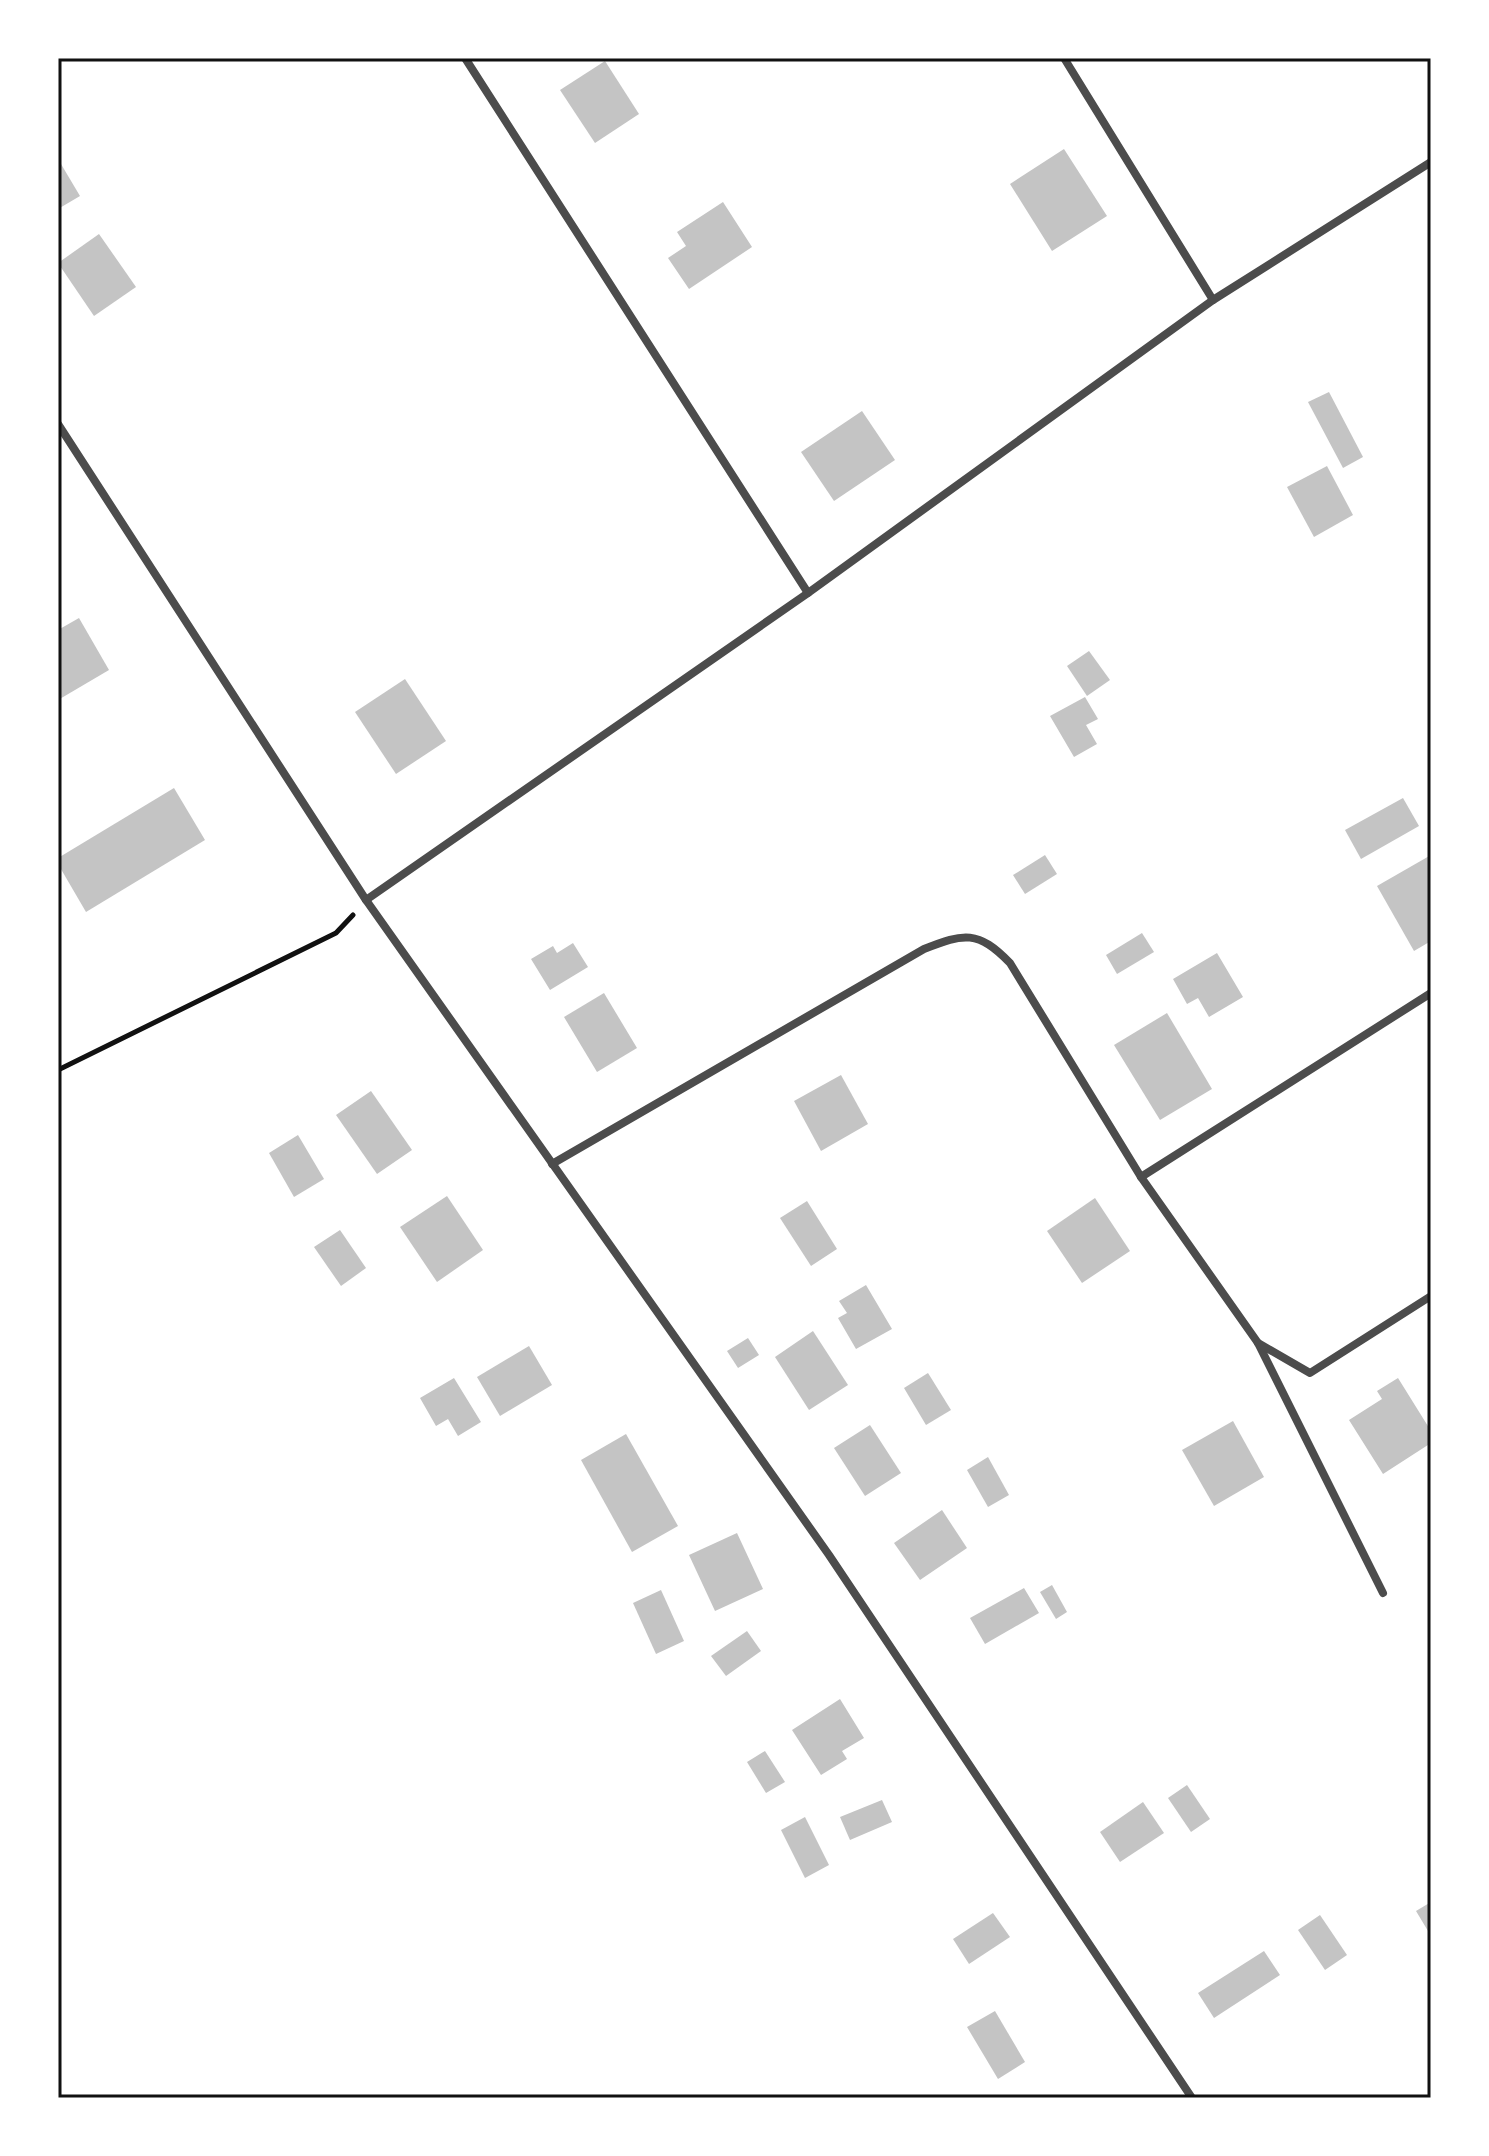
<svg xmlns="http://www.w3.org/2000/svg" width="1489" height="2156" font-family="'Exo 2',sans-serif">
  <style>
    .building { fill: #c4c4c4 }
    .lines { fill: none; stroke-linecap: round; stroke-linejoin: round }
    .path { stroke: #111; stroke-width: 5 }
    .minor { stroke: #4c4c4c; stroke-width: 8 }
    .neatline { fill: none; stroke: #111; stroke-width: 3 }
  </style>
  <rect width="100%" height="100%" fill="#fff"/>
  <g class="building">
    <path d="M605,61L639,114L595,143L560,90Z"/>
    <path d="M1064,149L1107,216L1052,251L1010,184Z"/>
    <path d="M58,159L80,196L58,209Z"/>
    <path d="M723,202L752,247L689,289L668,258L686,246L677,232Z"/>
    <path d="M99,234L136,287L94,316L58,263Z"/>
    <path d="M1329,392L1363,457L1343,468L1308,402Z"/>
    <path d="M862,411L895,460L834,501L801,452Z"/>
    <path d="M1327,466L1353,515L1314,537L1287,487Z"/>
    <path d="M79,618L109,670L58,700V630Z"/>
    <path d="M1089,651L1110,680L1087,696L1067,666Z"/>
    <path d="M405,679L446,741L396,774L355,712Z"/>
    <path d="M1085,697L1098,719L1086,725L1097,744L1074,757L1050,716Z"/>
    <path d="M174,788L205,840L86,912L58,864V858Z"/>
    <path d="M1403,798L1419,826L1361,859L1345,830Z"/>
    <path d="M1045,855L1057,874L1025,894L1013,875Z"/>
    <path d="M1431,855V941L1414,951L1377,886Z"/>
    <path d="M1142,933L1154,952L1117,974L1106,955Z"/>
    <path d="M573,943L588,967L550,990L531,959L553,946L557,953Z"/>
    <path d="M1217,953L1243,997L1209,1017L1198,998L1187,1004L1173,979Z"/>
    <path d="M604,993L637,1048L597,1072L564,1017Z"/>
    <path d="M1167,1013L1212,1089L1160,1120L1114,1045Z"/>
    <path d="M841,1075L868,1124L821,1151L794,1101Z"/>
    <path d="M371,1091L412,1150L377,1174L336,1115Z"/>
    <path d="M298,1135L324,1179L294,1197L269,1153Z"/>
    <path d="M447,1196L483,1250L437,1282L400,1227Z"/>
    <path d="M1095,1198L1130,1251L1082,1283L1047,1231Z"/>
    <path d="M807,1201L837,1249L811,1266L780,1218Z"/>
    <path d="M340,1230L366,1268L341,1286L314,1247Z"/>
    <path d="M866,1285L892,1329L856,1349L838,1318L847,1313L839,1301Z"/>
    <path d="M813,1331L848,1385L809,1410L775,1357Z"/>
    <path d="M748,1338L759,1355L738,1368L727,1351Z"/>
    <path d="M529,1346L552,1385L500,1416L477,1377Z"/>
    <path d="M928,1373L951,1410L926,1425L904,1388Z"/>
    <path d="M454,1378L481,1422L458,1436L448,1419L436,1426L420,1398Z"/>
    <path d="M1398,1378L1431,1431V1443L1383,1474L1349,1420L1382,1399L1377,1391Z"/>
    <path d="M1233,1421L1264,1477L1214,1506L1182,1450Z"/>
    <path d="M870,1425L901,1473L865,1496L834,1448Z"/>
    <path d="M626,1434L678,1526L632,1552L581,1460Z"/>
    <path d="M988,1457L1009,1495L988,1507L967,1470Z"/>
    <path d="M942,1510L967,1548L920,1580L894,1543Z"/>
    <path d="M737,1533L763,1589L715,1611L689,1555Z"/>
    <path d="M1052,1585L1067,1612L1056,1619L1040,1592Z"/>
    <path d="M1024,1588L1039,1613L985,1644L970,1618Z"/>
    <path d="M661,1590L684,1641L656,1654L633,1603Z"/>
    <path d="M747,1631L761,1651L726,1676L711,1656Z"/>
    <path d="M840,1699L864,1738L842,1751L847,1759L821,1775L792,1730Z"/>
    <path d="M765,1751L785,1782L766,1793L747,1762Z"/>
    <path d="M1187,1785L1210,1819L1191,1832L1168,1798Z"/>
    <path d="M882,1800L892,1822L850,1840L840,1817Z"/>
    <path d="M1143,1802L1164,1833L1120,1862L1100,1832Z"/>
    <path d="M805,1817L829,1865L805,1878L781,1830Z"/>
    <path d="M1431,1902V1936L1416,1911Z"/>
    <path d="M993,1913L1010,1937L969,1964L953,1939Z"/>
    <path d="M1320,1915L1347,1955L1325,1970L1298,1930Z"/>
    <path d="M1264,1951L1280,1975L1214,2018L1198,1993Z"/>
    <path d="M995,2011L1025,2062L998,2079L967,2027Z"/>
  </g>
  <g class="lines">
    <path class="path" d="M58,1070L336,933L353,915"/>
    <g class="minor">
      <path d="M465,58L808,593"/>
      <path d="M1064,58L1213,300"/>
      <path d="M58,424L366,900L829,1555L1192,2098"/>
      <path d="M366,900L808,593L1213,300L1431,162"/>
      <path d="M552,1164L924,949C964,933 978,930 1010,963L1141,1177L1258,1343L1383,1593"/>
      <path d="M1141,1177L1431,993"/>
      <path d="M1258,1343L1310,1373L1431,1296"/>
    </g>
  </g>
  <rect width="1489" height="2156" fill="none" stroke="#ffffff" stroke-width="120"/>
  <rect x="60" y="60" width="1369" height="2036" class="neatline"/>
</svg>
